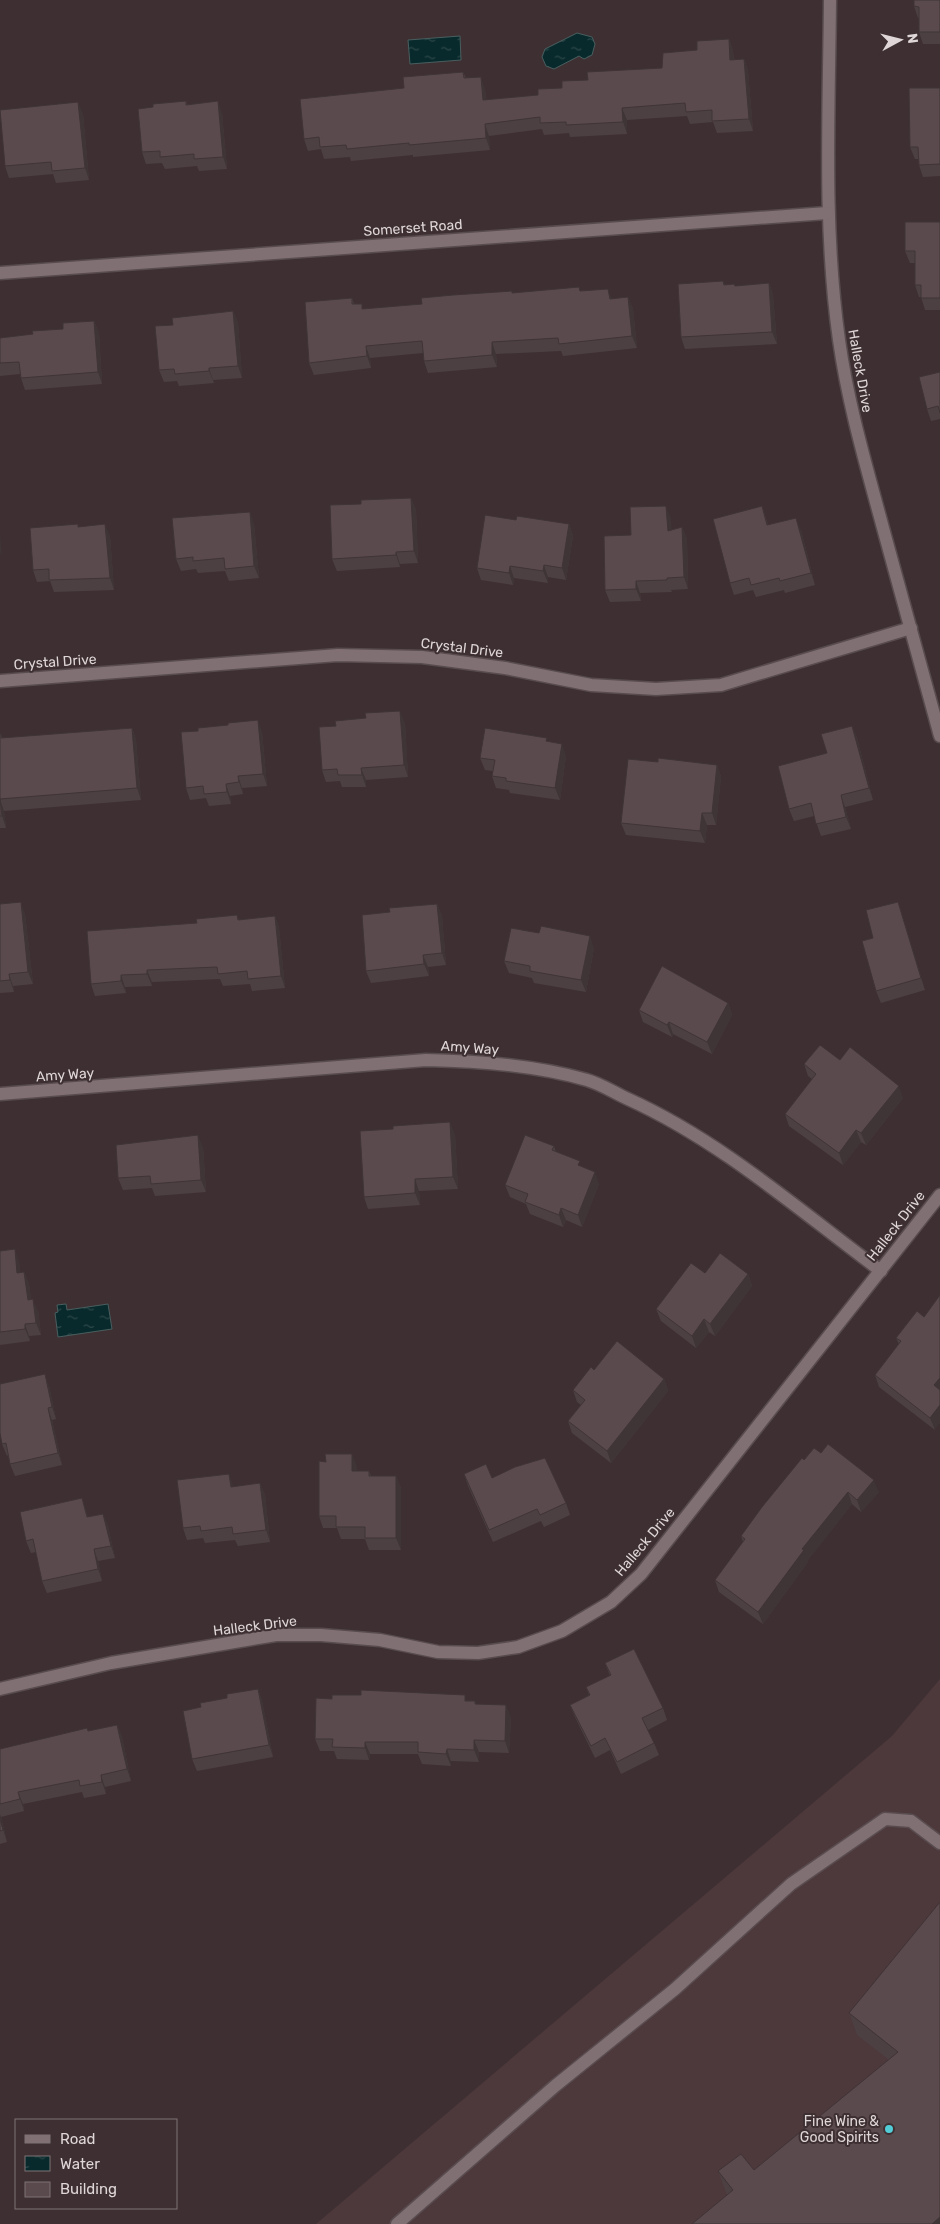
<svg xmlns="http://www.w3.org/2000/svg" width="940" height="2224" font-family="Rubik,sans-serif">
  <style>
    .built { fill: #4d383c }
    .water { fill: url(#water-ripples); stroke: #495e5f }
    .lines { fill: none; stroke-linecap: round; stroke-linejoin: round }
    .lane-casing { stroke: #584c4f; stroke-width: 15 }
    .street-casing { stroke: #584c4f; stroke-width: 15 }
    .lane { stroke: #806f73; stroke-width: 12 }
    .street { stroke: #806f73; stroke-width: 12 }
    .wall { fill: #4d4042 }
    .shaded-wall { fill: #3f3436 }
    .building { fill: #5a4a4d; stroke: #3f3436 }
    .poi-dot { fill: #52ccd6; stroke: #3e3032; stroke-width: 2 }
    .labels { text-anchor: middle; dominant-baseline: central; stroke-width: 4; stroke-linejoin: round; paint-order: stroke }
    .street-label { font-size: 14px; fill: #dfd6d7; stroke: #3e3032 }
    .poi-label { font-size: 14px; fill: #dfd6d7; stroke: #3e3032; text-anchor: end }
  </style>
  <defs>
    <pattern id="water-ripples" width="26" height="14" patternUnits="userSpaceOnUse" patternTransform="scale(1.25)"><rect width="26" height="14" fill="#092a2c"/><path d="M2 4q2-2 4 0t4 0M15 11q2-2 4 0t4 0" fill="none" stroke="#2c484a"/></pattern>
  </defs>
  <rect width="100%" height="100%" fill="#3e3032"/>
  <path class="built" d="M940,1679V2224H316L892,1736Z"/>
  <g class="water">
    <path d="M577,33L592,37L595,44L592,55L584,59L579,56L554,69L546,66L542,57L545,49Z"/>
    <path d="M460,36L461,60L410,64L408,40Z"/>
    <path d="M66,1304L67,1310L108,1304L112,1329L58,1337L55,1313L58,1312L57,1305Z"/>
  </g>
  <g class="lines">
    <defs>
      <path id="lane" d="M397,2224L555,2086L675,1989L791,1884L885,1819L911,1821L940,1843"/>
      <g id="street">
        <path d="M830,0C829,114 823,227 839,340C848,404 866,465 883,528C902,597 921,666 940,736"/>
        <path d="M0,273L827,213"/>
        <path d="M0,681L338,655L422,657L505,668L591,685L656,689L721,685L911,628"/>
        <path d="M0,1094L426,1060C480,1061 535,1065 587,1080C601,1084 615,1093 628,1099C721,1141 800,1211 881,1271"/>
        <path d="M0,1689L111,1663L276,1635H321L380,1640L438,1652L478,1653L518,1647L562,1631L611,1602L641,1574L940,1195"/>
      </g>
    </defs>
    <use href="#lane" class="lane-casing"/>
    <use href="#street" class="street-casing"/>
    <use href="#lane" class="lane"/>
    <use href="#street" class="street"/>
  </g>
  <g class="wall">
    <path d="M940,0V44H923L919,32V18H918L914,6Z"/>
    <path d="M729,39L733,51L734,60L744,59L748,71L753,131L717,133L713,122L690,124L687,116L627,120V134L570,137L569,133L544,135L542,129L489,136L490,150L413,157V155L351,161L350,157L324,159L321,149L308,151L304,139L404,88L463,72L466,78L485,89L486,100L538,95L588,80L662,68L697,50Z"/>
    <path d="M940,88V176L923,177L919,165V159H915L910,147Z"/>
    <path d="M186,101L187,104L222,113L227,169L199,171L197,166L165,169L162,163L146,164L142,152L153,107Z"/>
    <path d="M83,114L89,180L56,183L53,174L9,178L5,166Z"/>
    <path d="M940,222V310H925L921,297H919L915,285V263H910L905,251Z"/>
    <path d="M723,281L725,285L735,286L769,283L773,295L777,344L685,349L681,337Z"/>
    <path d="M581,291L612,299L628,297L633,309L637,348L563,356L561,351L496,354L497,367L428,373L424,361L423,353L370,358L371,368L314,375L309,363L352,298L354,304L364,309L422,304L513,293Z"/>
    <path d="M233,311L238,323L242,378L213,380L214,383L179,386L177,381L164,382L159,370L173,325Z"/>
    <path d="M94,321L99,333L102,384L25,390L21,378L20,374L0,376V338L33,334L63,329Z"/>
    <path d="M940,372V419L931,421L927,409Z"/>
    <path d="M411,498L416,510L418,563L400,564V567L337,571L332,559L361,504Z"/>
    <path d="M762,506L768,525L801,530L815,585L785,593L784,590L756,597L753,590L734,595L730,583Z"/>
    <path d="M671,518V530L682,527L687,539L688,589L671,590L672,592L640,593L641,601L610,602L605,590L631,535Z"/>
    <path d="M516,520L569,524L573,536L566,580L548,577V583L514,578L513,585L481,580L477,568Z"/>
    <path d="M254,524L259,578L229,581L225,571L198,573L196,569L181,571L176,559Z"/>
    <path d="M79,527L110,536L114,590L54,592L50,581L37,582L33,570Z"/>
    <path d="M405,723L408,777L366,780V787H342L340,781L326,782L322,770Z"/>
    <path d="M852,726L857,738L873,800L845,807L851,829L821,836L814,816L794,821L789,809Z"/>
    <path d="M132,728L136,740L141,800L4,811L6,828H0V734L3,738Z"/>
    <path d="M262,732L267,786L242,788L243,794L230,796L231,804L209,806L206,798L190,800L186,788Z"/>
    <path d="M548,742L566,756L560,800L510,793L509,790L496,788L492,776L493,771L485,770L480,758Z"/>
    <path d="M658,762L717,765L721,777L716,825H707L705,843L626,835L621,823Z"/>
    <path d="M898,902L925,990L881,1003L876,991L873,938Z"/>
    <path d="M0,904L25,914L33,984L13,986L14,992L0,993Z"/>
    <path d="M437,904L442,916L446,965L428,967L429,976L371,983L366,971Z"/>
    <path d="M237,915L239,920L275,916L279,928L285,988L252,991L250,984L223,986L220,979L152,982V986L125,987L126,993L95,996L91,984L197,923Z"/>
    <path d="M594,948L586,992L534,983L532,978L509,973L504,961Z"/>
    <path d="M728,1003L732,1015L712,1054L673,1034L672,1037L643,1022L639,1010Z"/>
    <path d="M840,1060L903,1098L866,1145L861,1142L843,1165L789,1126L785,1114L812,1079L808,1076L804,1064Z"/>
    <path d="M455,1134L458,1189L419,1191L420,1205L368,1209L364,1197Z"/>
    <path d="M554,1146L556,1152L581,1167L599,1184L582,1227L566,1220L563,1227L530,1214L526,1204L510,1197L505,1185Z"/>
    <path d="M203,1147L206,1192L155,1196L152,1188L123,1190L118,1178Z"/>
    <path d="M0,1251L19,1261L20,1272H24L29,1284L31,1300L38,1311L41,1335L29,1336L30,1341L0,1345Z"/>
    <path d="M705,1273L748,1274L752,1286L715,1336L709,1332L696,1348L661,1321L656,1309Z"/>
    <path d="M917,1311L935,1430L879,1387L875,1375L899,1344L896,1338Z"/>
    <path d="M594,1370L664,1379L668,1391L611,1463L572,1433L568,1421L581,1405L577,1402L573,1390Z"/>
    <path d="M49,1386L56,1419L52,1420L62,1465L15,1476L10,1464L8,1455L7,1456L2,1444Z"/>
    <path d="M821,1453L879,1492L861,1512L852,1504L808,1560V1562L763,1624L719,1592L715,1580L743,1542L741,1536L804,1460Z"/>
    <path d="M357,1466V1471H369L371,1476H396L401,1488V1550H369L365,1539H341L337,1528H323L319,1516Z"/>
    <path d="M464,1474L492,1478L566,1503L570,1515L544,1527L541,1521L493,1542L468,1486Z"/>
    <path d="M260,1483L265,1495L270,1542L238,1546L235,1540L205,1543L203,1538L187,1540L183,1528L233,1487Z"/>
    <path d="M82,1498L88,1517L103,1514L108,1526L115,1558L98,1561L102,1581L47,1593L42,1581L36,1552L31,1553L26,1541Z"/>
    <path d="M605,1663L663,1708L667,1720L648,1730L654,1743L659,1755L621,1774L610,1750L595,1758L575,1717L570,1705L589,1695L586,1687L610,1676Z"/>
    <path d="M258,1689L262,1701L273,1757L197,1771L192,1759L201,1707Z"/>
    <path d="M361,1695L475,1701L476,1704L511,1717L509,1753L479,1752V1762L451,1761V1766L422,1764L418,1754H370L369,1760L337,1759L334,1751H320L315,1739L332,1699Z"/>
    <path d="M117,1725L122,1737L131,1781L105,1787L106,1794L84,1798L82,1792L23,1804L24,1811L1,1817L7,1842L0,1844V1749Z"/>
    <path d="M940,1902V2224L727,2195L718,2171L754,2170L889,2060L857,2035L849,2013Z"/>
  </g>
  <g class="shaded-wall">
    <path d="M729,39L733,51L735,72L730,60Z"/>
    <path d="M744,59L748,71L753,131L749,119Z"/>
    <path d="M481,77L485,89L487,112L483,100Z"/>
    <path d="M218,101L222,113L227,169L223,157Z"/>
    <path d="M78,102L83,114L89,180L85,168Z"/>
    <path d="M622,108L627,120V134L623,122Z"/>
    <path d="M485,124L489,136L490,150L486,138Z"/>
    <path d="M769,283L773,295L777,344L772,332Z"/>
    <path d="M608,289L613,301L610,299Z"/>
    <path d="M628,297L633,309L637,348L632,336Z"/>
    <path d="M233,311L238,323L242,378L238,366Z"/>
    <path d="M94,321L99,333L102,384L98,372Z"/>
    <path d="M492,342L496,354L497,367L492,355Z"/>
    <path d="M366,346L370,358L371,368L367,356Z"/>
    <path d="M209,368L214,383L209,371Z"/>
    <path d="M411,498L416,510L418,563L414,551Z"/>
    <path d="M666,506L671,518L672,543L668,531Z"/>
    <path d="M250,512L254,524L259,578L254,566Z"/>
    <path d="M796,518L801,530L815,585L811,573Z"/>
    <path d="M105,524L110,536L114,590L110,578Z"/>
    <path d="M569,524L573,536L566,580L562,568Z"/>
    <path d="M682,527L687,539L688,589L684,577Z"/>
    <path d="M0,534L2,557L0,552Z"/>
    <path d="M396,552L400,564V567L396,555Z"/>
    <path d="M544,565L548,577V583L543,571Z"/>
    <path d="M510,566L514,578L513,585L509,573Z"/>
    <path d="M636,581L640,593L641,601L636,589Z"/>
    <path d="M400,711L405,723L408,777L404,765Z"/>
    <path d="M258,720L262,732L267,786L263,774Z"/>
    <path d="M852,726L857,738L873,800L869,788Z"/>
    <path d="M132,728L136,740L141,800L137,788Z"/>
    <path d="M562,744L566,756L560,800L555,788Z"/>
    <path d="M717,765L721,777L716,825L712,813Z"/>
    <path d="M361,768L366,780V787L362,775Z"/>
    <path d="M238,776L242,788L243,794L239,782Z"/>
    <path d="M226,784L230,796L231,804L227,792Z"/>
    <path d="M841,795L845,807L851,829L846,817Z"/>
    <path d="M0,799L4,811L6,828L2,816Z"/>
    <path d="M702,813L707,825L705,843L700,831Z"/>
    <path d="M21,902L25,914L33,984L28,972Z"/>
    <path d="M898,902L902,914L925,990L921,978Z"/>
    <path d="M437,904L442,916L446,965L442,953Z"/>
    <path d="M275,916L279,928L285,988L281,976Z"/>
    <path d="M590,936L594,948L586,992L581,980Z"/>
    <path d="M423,955L428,967L429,976L424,964Z"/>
    <path d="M147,970L152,982V986L147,974Z"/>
    <path d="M9,974L13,986L14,992L10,980Z"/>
    <path d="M121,975L125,987L126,993L121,981Z"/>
    <path d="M728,1003L732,1015L712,1054L707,1042Z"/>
    <path d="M669,1022L673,1034L672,1037L667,1025Z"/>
    <path d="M899,1086L903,1098L866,1145L861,1133Z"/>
    <path d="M450,1122L455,1134L458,1189L453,1177Z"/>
    <path d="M856,1130L861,1142L843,1165L839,1153Z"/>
    <path d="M198,1135L203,1147L206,1192L201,1180Z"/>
    <path d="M595,1172L599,1184L582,1227L578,1215Z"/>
    <path d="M415,1179L419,1191L420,1205L415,1193Z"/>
    <path d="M561,1208L566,1220L563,1227L559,1215Z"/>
    <path d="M15,1249L19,1261L22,1285L17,1273Z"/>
    <path d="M24,1272L29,1284L33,1312L28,1300Z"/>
    <path d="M748,1274L752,1286L715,1336L710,1324Z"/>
    <path d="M33,1299L38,1311L41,1335L36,1323Z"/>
    <path d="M704,1319L709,1332L696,1348L692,1336Z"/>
    <path d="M25,1324L29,1336L30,1341L25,1329Z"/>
    <path d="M45,1374L49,1386L56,1419L52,1407Z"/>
    <path d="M940,1378V1396L934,1385Z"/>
    <path d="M664,1379L668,1391L611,1463L607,1451Z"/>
    <path d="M940,1405V1423L935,1430L930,1418Z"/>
    <path d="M48,1408L52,1420L62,1465L58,1453Z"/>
    <path d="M352,1454L357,1466V1483L352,1471Z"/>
    <path d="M229,1474L233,1486L235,1499L231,1487Z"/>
    <path d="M396,1476L401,1488V1550L396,1538Z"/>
    <path d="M874,1480L879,1492L861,1512L857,1500Z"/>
    <path d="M260,1483L265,1495L270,1542L266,1530Z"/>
    <path d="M848,1492L852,1504L808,1560V1562L763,1624L758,1612L802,1549Z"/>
    <path d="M82,1498L86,1510L91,1529L87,1517Z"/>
    <path d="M103,1514L108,1526L115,1558L111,1546Z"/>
    <path d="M94,1549L98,1561L102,1581L98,1569Z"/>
    <path d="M258,1689L262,1701L273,1757L269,1745Z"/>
    <path d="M506,1705L511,1717L509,1753L505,1741Z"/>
    <path d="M117,1725L122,1737L131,1781L127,1769Z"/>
    <path d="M474,1740L479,1752V1762L474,1750Z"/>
    <path d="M365,1742L370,1754L369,1760L365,1748Z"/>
    <path d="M447,1749L451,1761V1766L446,1754Z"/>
    <path d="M101,1775L105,1787L106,1794L102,1782Z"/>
    <path d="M18,1792L23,1804L24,1811L20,1799Z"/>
    <path d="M0,1814L1,1817L7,1842L3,1830L0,1819Z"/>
    <path d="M940,2217V2224H932Z"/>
  </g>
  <g class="building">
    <path d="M914,0H940V32H919V7L914,6Z"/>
    <path d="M729,39L730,60L744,59L749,119L712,121V110L686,112L685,103L622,108L623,122L566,125V122L540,123V117L485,124L486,138L409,145V143L347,149L346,145L320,147L319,137L304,139L300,99L404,88L403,77L463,72L464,78L481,77L483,100L538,95V89L562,88V81L588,80L587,72L662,68L663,53L697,50V41Z"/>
    <path d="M909,88H940V164L919,165L918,147H910Z"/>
    <path d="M186,101V105L218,101L223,157L194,159V154L160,157V151L142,152L138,109L153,107V104Z"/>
    <path d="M78,102L85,168L52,171L51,162L5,166L0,110Z"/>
    <path d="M905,222H940V298H921V285H915V251H905Z"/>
    <path d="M723,281L724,285L734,284L735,286L769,283L772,332L681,337L678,284Z"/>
    <path d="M579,287L580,291L608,289L610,299L628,297L632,336L559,344L558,338L492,342V355L424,361L422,341L366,346L367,356L309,363L305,302L352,298V304H362V309L422,304L421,298L453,295L512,291V293Z"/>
    <path d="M233,311L238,366L209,368V371L175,374L174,369L159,370L155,326L173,325L172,318Z"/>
    <path d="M94,321L98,372L21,378L19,362L0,363V338L33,334L32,331L63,329V323Z"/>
    <path d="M940,372V413L938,406L927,409L919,377Z"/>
    <path d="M411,498L414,551L396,552V555L332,559L330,505L361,504V500Z"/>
    <path d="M666,506L668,531L682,527L684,577L667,578V580L636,581V589L605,590L604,536L631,535L630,507Z"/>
    <path d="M762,506L767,525L796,518L811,573L780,581L779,578L751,585L749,578L730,583L713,519Z"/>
    <path d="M250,512L254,566L225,569L224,558L193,561V557L176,559L172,518Z"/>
    <path d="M485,515L516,520L517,516L569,524L562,568L544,565L543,571L510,566L509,573L477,568Z"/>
    <path d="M78,524V527L105,524L110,578L49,580V569L33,570L30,528Z"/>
    <path d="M400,711L404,765L361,768L362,775H338L337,769L322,770L319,727L336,726L335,721L366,718L365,713Z"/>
    <path d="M258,720L263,774L238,776L239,782L226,784L227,792L204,794L203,786L186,788L181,732L198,731V728L228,725V723Z"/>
    <path d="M852,726L869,788L841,795L846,817L816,824L811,803L789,809L778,766L827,753L821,734Z"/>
    <path d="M132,728L137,788L0,799V734H1V738Z"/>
    <path d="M485,728L547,738L546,741L562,744L555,788L506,781V778L492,776L495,760L480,758Z"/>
    <path d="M658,758L717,765L712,813H702L700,831L621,823L628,759L658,762Z"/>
    <path d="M0,799L2,816H0Z"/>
    <path d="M21,902L28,972L9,974L10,980L0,981V904Z"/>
    <path d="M898,902L921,978L876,991L862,941L873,938L866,910Z"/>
    <path d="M437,904L442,953L423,955L424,964L366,971L362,915L390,912L389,908Z"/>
    <path d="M237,915L238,920L275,916L281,976L248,979L247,971L218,974L217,967L147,970V974L121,975V981L91,984L87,931L197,923L196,919Z"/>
    <path d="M541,926L590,936L581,980L530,971V966L504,961L511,928L539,933Z"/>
    <path d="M662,966L728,1003L707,1042L669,1022L667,1025L639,1010Z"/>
    <path d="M820,1045L840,1060L850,1047L899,1086L861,1133L856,1130L839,1153L785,1114L816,1074L804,1064Z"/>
    <path d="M450,1122L453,1177L415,1179V1193L364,1197L360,1131L393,1129V1126Z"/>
    <path d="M198,1135L201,1180L151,1184L150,1176L118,1178L116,1145Z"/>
    <path d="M525,1135L554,1146L552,1150L580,1161L578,1165L595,1172L578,1215L561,1208L559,1215L525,1202L528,1194L505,1185Z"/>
    <path d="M15,1249L17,1273L24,1272L28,1300L33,1299L36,1323L25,1324V1329L0,1332V1251Z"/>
    <path d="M720,1253L748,1274L710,1324L704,1319L692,1336L656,1309L691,1263L705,1273Z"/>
    <path d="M940,1295V1378L934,1385L940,1390V1405L930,1418L875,1375L901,1341L896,1338L917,1311L924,1317Z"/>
    <path d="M617,1341L664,1379L607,1451L568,1421L585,1400L573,1390L591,1367L594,1370Z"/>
    <path d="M45,1374L52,1407L48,1408L58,1453L10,1464L6,1443L2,1444L0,1433V1384Z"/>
    <path d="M828,1444L874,1480L857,1500L848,1492L802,1549L804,1550L758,1612L715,1580L745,1539L741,1536L762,1507L802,1458L804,1460L814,1448L821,1453Z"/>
    <path d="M325,1454H352V1471H369V1476H396V1538H365V1527H336V1516H319V1461L326,1462Z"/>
    <path d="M545,1458L566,1503L540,1515L537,1509L489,1530L464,1474L486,1464L492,1478L515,1467Z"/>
    <path d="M229,1474L231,1487L260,1483L266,1530L233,1534L232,1527L201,1531L200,1526L183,1528L177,1480Z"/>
    <path d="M82,1498L87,1517L103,1514L111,1546L94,1549L98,1569L42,1581L33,1539L26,1541L20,1512Z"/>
    <path d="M634,1649L663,1708L642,1718L654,1743L617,1762L605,1738L591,1746L570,1705L590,1695L586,1687L611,1675L605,1663Z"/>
    <path d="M258,1689L269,1745L192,1759L183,1711L201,1707L200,1703L227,1698V1694Z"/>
    <path d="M361,1690L465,1695V1701H475V1704L506,1705L505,1741L474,1740V1750L447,1749L446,1754L418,1752V1742H365V1748L332,1747L333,1739H315L316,1698L332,1699V1695H361Z"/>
    <path d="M117,1725L127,1769L101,1775L102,1782L80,1786L79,1780L18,1792L20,1799L0,1804V1749L87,1728L88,1731Z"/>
    <path d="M0,1819L3,1830L0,1831Z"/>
    <path d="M940,1902V2217L932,2224H692L733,2190L718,2171L741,2154L754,2170L898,2052L849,2013Z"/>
  </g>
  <circle class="poi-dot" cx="889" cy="2129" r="5"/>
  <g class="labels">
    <g class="street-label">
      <text transform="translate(413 228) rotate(-4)">Somerset Road</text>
      <text transform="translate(860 371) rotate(80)">Halleck Drive</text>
      <text transform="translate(462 648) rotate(7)">Crystal Drive</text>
      <text transform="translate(55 662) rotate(-4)">Crystal Drive</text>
      <text transform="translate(470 1048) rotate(4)">Amy Way</text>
      <text transform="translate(65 1075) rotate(-4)">Amy Way</text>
      <text transform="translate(896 1226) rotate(-52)">Halleck Drive</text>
      <text transform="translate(645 1542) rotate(-50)">Halleck Drive</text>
      <text transform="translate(255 1626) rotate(-7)">Halleck Drive</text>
    </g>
    <g class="poi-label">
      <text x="879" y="2121">Fine Wine &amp;<tspan x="879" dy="16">Good Spirits</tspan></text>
    </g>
  </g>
  <rect x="15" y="2119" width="162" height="90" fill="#3e3032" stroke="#7e7274"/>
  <rect x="25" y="2135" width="25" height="8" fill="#806f73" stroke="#7e7274"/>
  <text x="60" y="2144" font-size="15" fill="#dfd6d7">Road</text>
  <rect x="25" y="2156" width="25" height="15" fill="url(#water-ripples)" stroke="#7e7274"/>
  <text x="60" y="2169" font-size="15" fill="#dfd6d7">Water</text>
  <rect x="25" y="2182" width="25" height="15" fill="#5a4a4d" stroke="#7e7274"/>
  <text x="60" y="2194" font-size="15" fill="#dfd6d7">Building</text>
  <g transform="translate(900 40) rotate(83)" stroke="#3e3032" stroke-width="4" paint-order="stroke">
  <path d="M0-4L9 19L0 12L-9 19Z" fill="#dfd6d7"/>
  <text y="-8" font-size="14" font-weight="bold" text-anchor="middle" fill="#dfd6d7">N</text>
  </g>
</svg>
